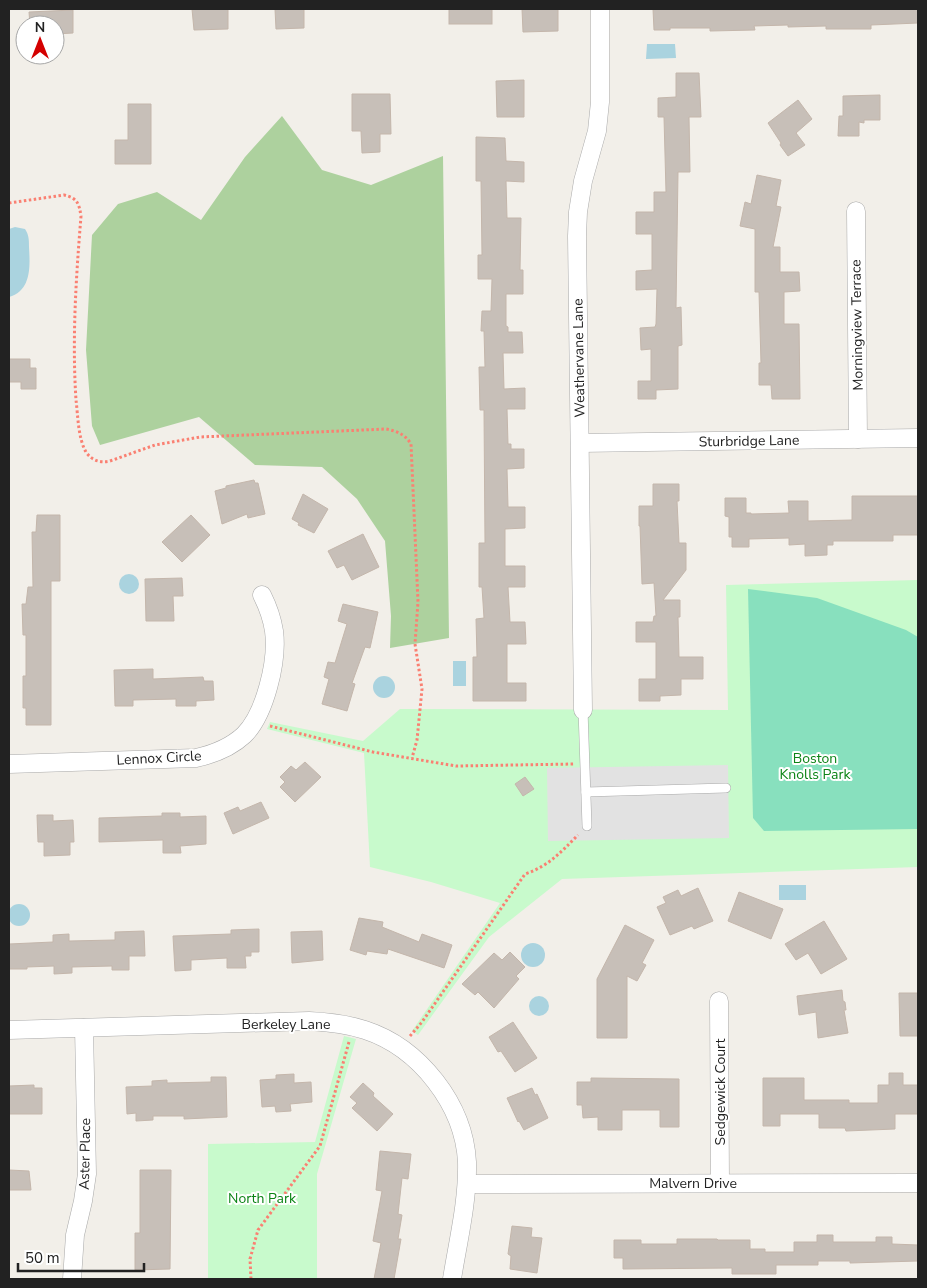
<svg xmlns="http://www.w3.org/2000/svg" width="927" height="1288" font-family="'Nunito Sans',sans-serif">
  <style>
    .forest { fill: #add19e }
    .park { fill: #c8facc }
    .pitch { fill: #88e0be }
    .parking { fill: #e2e2e2 }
    .water { fill: #aad3df }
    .building { fill: #c7bfb8; stroke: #c4b6ab }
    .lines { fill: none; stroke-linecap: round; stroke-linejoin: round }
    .lane-casing { stroke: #a9a9a9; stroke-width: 10 }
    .street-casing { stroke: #a9a9a9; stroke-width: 19 }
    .path { stroke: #fa8072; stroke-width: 3; stroke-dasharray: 2.5 2.5; stroke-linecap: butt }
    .lane { stroke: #fff; stroke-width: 9 }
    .street { stroke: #fff; stroke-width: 18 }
    .labels { text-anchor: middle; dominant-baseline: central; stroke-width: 4; stroke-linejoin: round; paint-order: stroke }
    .street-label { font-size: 14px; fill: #222; stroke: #fff }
    .park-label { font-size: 14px; fill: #0c8416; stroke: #fff }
  </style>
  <rect width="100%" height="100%" fill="#f2efe9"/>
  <path class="forest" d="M282,116L322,170L371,185L443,156L449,638L390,648L391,616L385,541L357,499L322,467L255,465L199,417L100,445L92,426L86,350L92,235L118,204L157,192L201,220L245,157Z"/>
  <g class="park">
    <path d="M918,580V867L562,879L489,937L418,1035L412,1031L500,903L431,882L370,867L364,753L267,729L270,722L363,741L400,709L728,710L726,585Z"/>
    <path d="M344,1036L356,1039L317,1174V1279H208V1144L315,1142Z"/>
  </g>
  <path class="pitch" d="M748,589L817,598L906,630L918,637V829L764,831L753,818Z"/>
  <path class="parking" d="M728,765L729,838L548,841L547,768Z"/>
  <g class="water">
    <path d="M647,44H675L676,58L646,59Z"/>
    <path d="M15,227L25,229C29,235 29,240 29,247C30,265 32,291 9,297V229Z"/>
    <circle cx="129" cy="584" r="10"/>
    <rect x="453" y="661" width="13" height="25"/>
    <circle cx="384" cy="687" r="11"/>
    <rect x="779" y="885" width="27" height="15"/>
    <circle cx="19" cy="915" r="11"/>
    <circle cx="533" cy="955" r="12"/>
    <circle cx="539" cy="1006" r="10"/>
  </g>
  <g class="building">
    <path d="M192,9H228V29L194,30Z"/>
    <path d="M275,9H304V28L276,29Z"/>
    <rect x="449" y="9" width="43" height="15"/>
    <path d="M522,9H558V31L523,32Z"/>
    <path d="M653,9H918V23L871,25V29H826V26L788,27V25L754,26L755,30L710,31V28H670V30H654Z"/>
    <path d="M73,10V33L55,34V25H30L29,12Z"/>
    <path d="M676,73H699L701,117H689L690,172H678L676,308L681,307L682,345L678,346V389L656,390V399H638V381H651V349L641,350L640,328L655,327L656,324L657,289L636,290V271L652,270V234H636V212H654V192H666L664,117H658V98L676,97Z"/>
    <path d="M524,80V117H497L496,81Z"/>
    <path d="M352,94H390L391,134H380V152L362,153L361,131H352Z"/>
    <path d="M880,95V120H864V123L859,122V136H838L839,116H843V96Z"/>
    <path d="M798,100L812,119L796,133L805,145L788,156L780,145L781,143L768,123Z"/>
    <path d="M128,104H151V164H115V140H128Z"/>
    <path d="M476,137L505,138L506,161L524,162V182L506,181L507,218H521L520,270H523V294H506V326L508,327V332H522L523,353H503L504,389L525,388V409H507L508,444H511V449H524V468L507,469L508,507H525V528L505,529V566H525V587H508L510,622H525L526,644H507V683H526V701H473V657H477L476,619L484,618L482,587H479V543H485L484,410H480L479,367H485L484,331H481L482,311H491L492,279H478V255H482L481,181H476Z"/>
    <path d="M757,175L781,180L776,206L781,207L773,247H780V272H799L800,291L784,292V324H799L800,399H772L771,385H759V363H761L759,292H755V229L740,226L745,202L751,204Z"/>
    <path d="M9,359H30V368H36V389H21V382H9Z"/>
    <path d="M254,480L255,483H258L265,514L248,518L247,514L222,524L215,491L226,488V486Z"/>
    <path d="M653,484H679V501H677L679,543H686V570L663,600H680V617H678L679,657H703V679H681V695L660,696V701H639V679H656V642H636V622H653L654,616H656L654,583L642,584L640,526H639V506H653Z"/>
    <path d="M303,494L328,509L314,533L298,525L299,523L292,519Z"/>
    <path d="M852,496H918V535H893V541H833V545H827V555L805,556V544L789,545V538L749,539V547H732V537H729V517L725,516V498H746V513H751V514L789,513L788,501H808V521L852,520Z"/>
    <path d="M37,515H60V581H51V725H26V708H23V676H26V635H23L22,604H26L28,587H33L32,532H36Z"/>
    <path d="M191,515L210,535L182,562L162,542Z"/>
    <path d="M363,534L379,567L352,580L344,565L337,568L328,551Z"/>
    <path d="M182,578L183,596H173L174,621H146L145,579Z"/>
    <path d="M343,604L378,612L370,648L365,647L352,683L355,684L347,711L322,704L329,679L324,677L328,662L335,663L347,624L338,621Z"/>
    <path d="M153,669V679L203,677L204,681H213L214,700L196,701V706H176V699L133,700V706H115L114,670Z"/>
    <path d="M305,762L321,777L295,802L280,787L285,782L280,777L291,766L296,770Z"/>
    <path d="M525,777L534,789L523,796L515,784Z"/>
    <path d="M261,802L269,818L233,834L224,813L238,807L240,811Z"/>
    <path d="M162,813H180V817L206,816V844L180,846L181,853H163V840L99,842V818L162,816Z"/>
    <path d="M37,815H53V821L73,820L74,842H70V855L44,856V842H38Z"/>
    <path d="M698,888L713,921L694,929L692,926L670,935L657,907L666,903L663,897L678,890L681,896Z"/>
    <path d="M739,892L783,909L771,939L728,921Z"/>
    <path d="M359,918L383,922L382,927L419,942L422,934L452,945L444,968L388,949L387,954L367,951L366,955L350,950Z"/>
    <path d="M824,921L847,959L821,974L808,953L796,960L785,944Z"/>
    <path d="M625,925L654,940L642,963L646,965L637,981L627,976V1038H597V979Z"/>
    <path d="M259,929V952H251V956H245L246,968H227V958L191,960V970L175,971L173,936L231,934V930Z"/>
    <path d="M144,931L145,956H129V970H112V966L72,967V973L54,974V966L27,967V969H9V944L53,942V935L69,934V941L115,940V932Z"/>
    <path d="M322,931L323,960L292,963L291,932Z"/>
    <path d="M510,952L525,967L516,976L519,979L494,1008L478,992L475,995L462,984L494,953L502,960Z"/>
    <path d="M842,990L843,1001L845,1002L846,1010H844L848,1033L818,1038L816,1012L799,1015L797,996Z"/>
    <path d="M899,993H918V1036H900Z"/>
    <path d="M513,1022L537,1058L515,1072L501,1051L498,1052L489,1037Z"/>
    <path d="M889,1073H903V1085H918V1114H895V1129L846,1131L845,1128H819V1114H780V1126H763V1078H804V1100H849V1103H878V1085H889Z"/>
    <path d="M294,1074V1083L311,1082L312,1102L290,1104L291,1111L276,1112L275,1106L262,1107L260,1080L276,1079V1075Z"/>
    <path d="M211,1077H226L227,1117L184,1119V1116H153V1120L136,1121V1113L127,1114L126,1087L152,1086V1081L167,1080V1083L211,1082Z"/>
    <path d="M591,1078L679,1079V1127H660V1110H622V1130H598V1117L583,1118L582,1105H577V1082H591Z"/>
    <path d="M363,1083L374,1093L373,1096L393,1114L377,1131L352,1108L357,1103L350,1097Z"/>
    <path d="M34,1085V1088H42V1114H9V1086Z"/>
    <path d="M532,1088L535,1095L537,1094L548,1118L524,1130L519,1121L518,1122L507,1098Z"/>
    <path d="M380,1151L411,1154L408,1179L402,1178L398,1214L402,1215L398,1239H401L394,1279H374L381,1243L373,1241L382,1191L376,1190Z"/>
    <path d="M9,1170L29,1171L31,1190H9Z"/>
    <path d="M140,1170H171L170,1269L135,1270V1233H140Z"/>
    <path d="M512,1226L532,1228L531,1237L542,1238L537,1273L510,1269L511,1256L508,1254Z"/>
    <path d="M817,1235H833V1242H876V1237H892V1244L918,1245V1261L850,1263V1261H818V1265H776V1274H732V1268L623,1269V1258H614V1240H641V1244H677V1239H717L718,1240H750V1249H765V1252H794V1242H817Z"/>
  </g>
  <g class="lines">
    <defs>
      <g id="lane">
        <path d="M583,710L587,826"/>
        <path d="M586,792L726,788"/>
      </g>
      <g id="street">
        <path d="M856,211L858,439"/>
        <path d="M580,443L918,438"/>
        <path d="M583,710L577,236L578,212L583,181L597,131L600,102V9"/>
        <path d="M9,764L196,758C214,754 230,748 244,735C265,714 278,661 274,631C272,618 268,607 262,595"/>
        <path d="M719,1001L720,1183"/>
        <path d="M9,1030L309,1021C329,1022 347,1024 365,1030C420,1048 464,1105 467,1162C468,1201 458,1241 452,1279"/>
        <path d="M467,1184L918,1183"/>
        <path d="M72,1279L75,1235L83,1201L87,1174L84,1028"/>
      </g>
    </defs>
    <use href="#lane" class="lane-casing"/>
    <use href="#street" class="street-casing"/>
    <g class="path">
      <path d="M9,203L64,195C77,198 79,203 81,216C76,278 72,339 76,400C78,416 78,438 86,452C92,461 101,463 110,461L155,445L200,437L386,429C396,431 405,434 411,444L418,602L415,644L422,689L417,740L412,758"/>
      <path d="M270,726L373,752L456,766L574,764"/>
      <path d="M410,1036L422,1022L525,874C549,866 561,852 578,835"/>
      <path d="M251,1279L250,1259L258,1230L320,1146L349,1042"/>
    </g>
    <use href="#lane" class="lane"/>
    <use href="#street" class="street"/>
  </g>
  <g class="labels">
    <g class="street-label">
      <text transform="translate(857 325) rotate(-91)">Morningview Terrace</text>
      <text transform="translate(579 358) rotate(-91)">Weathervane Lane</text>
      <text transform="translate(749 441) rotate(-1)">Sturbridge Lane</text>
      <text transform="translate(159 758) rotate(-3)">Lennox Circle</text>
      <text x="286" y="1024">Berkeley Lane</text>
      <text transform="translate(720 1092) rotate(-90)">Sedgewick Court</text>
      <text transform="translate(85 1154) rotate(-89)">Aster Place</text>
      <text x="693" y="1183">Malvern Drive</text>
    </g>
    <g class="park-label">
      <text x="815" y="758">Boston<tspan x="815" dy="16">Knolls Park</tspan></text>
      <text x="262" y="1198">North Park</text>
    </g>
  </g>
  <rect width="927" height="1288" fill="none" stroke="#222222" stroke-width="20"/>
  <g transform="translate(40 40)"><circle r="24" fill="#ffffff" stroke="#a7a7a7"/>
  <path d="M0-4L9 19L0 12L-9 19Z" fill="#d40000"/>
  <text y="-8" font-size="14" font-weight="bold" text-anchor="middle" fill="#222222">N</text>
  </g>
  <path d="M18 1263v8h126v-8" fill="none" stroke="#222222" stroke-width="2.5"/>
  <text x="25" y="1263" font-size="15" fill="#222222" stroke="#ffffff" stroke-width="4" paint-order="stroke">50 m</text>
</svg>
